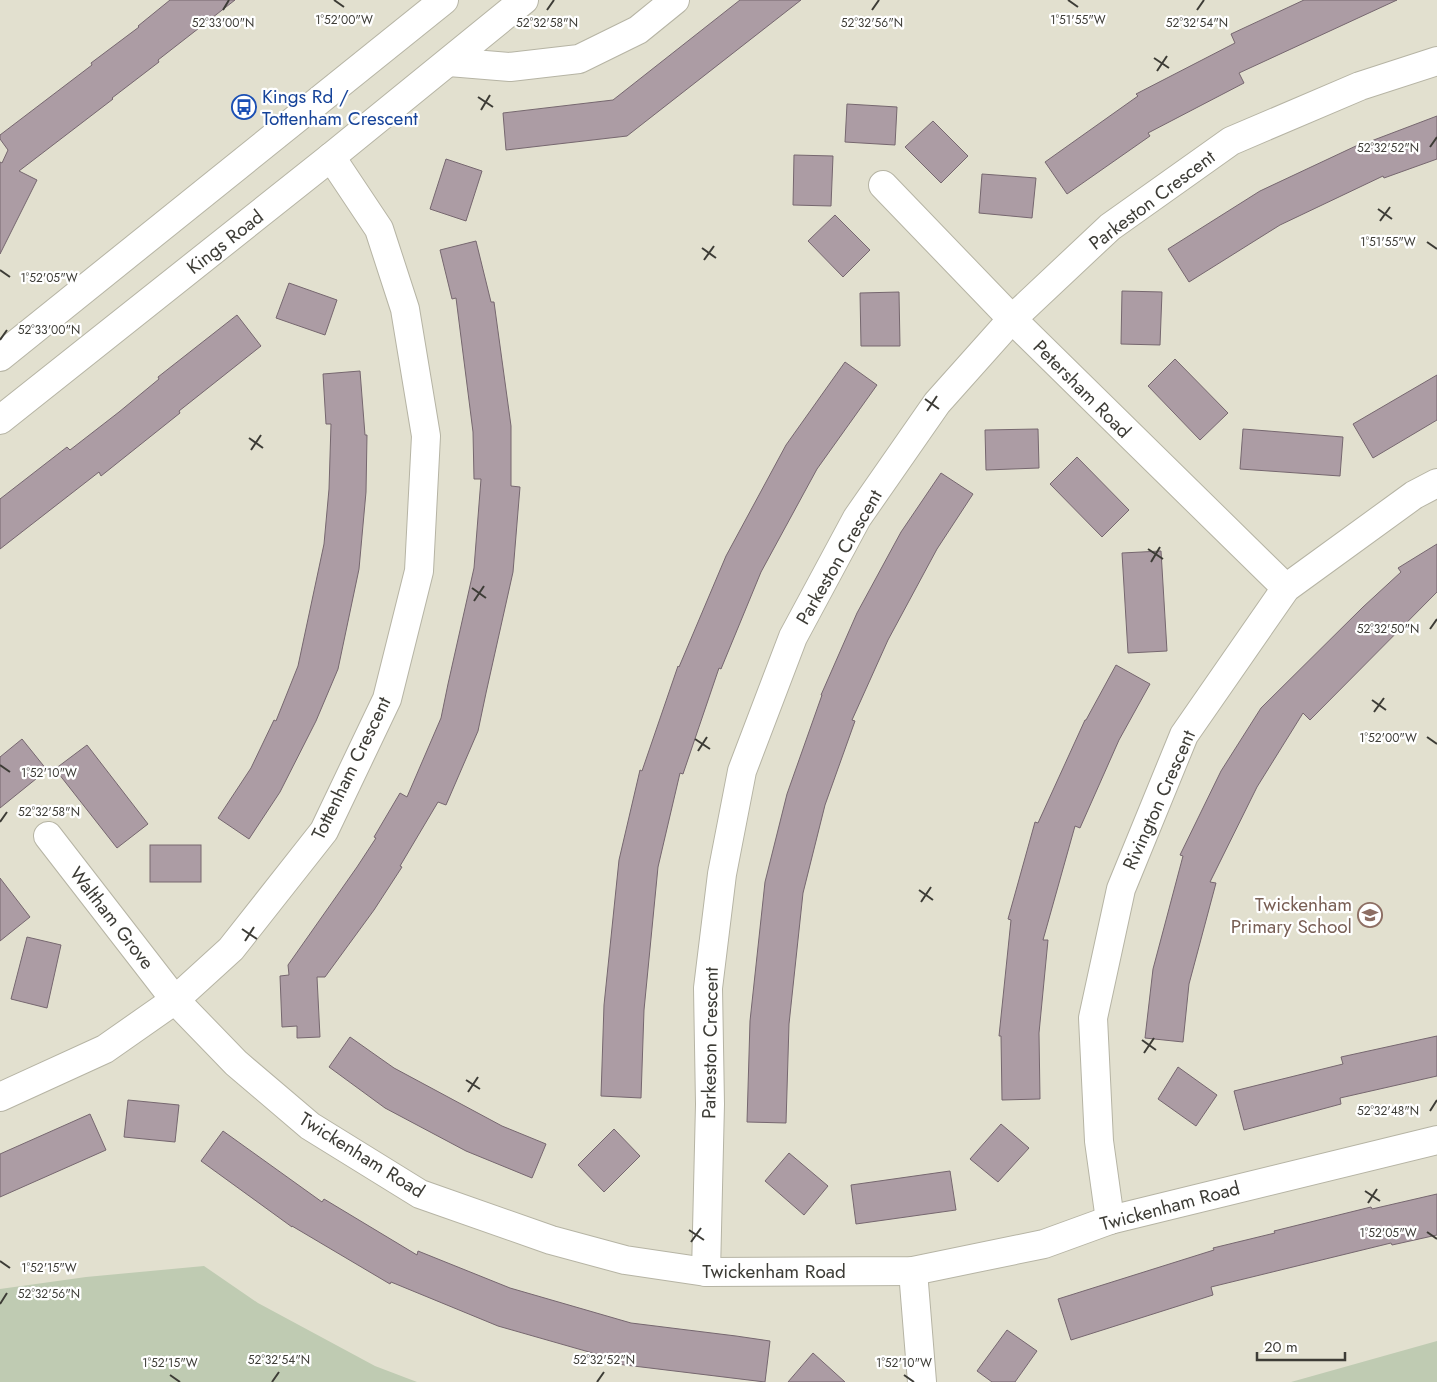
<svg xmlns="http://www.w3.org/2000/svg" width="1437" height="1382" font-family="Jost,sans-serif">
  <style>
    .green { fill: #bfcbb2 }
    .building { fill: #ac9ca4; stroke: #76676f }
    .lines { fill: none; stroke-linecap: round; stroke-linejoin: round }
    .street-casing { stroke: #b6b4a4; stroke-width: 30 }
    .secondary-casing { stroke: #b6b4a4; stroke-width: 30 }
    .street { stroke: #fff; stroke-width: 28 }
    .secondary { stroke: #fff; stroke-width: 28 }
    .ticks { fill: none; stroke: #3d3c36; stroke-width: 2 }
    .labels { text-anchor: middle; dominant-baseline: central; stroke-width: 4.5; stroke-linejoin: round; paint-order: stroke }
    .transit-label { font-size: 19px; fill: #164399; stroke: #fff; text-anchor: start }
    .street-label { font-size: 19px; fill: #3d3c36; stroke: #fff }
    .education-label { font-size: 19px; fill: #785e54; stroke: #fff; text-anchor: end }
    .ticks-label { font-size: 12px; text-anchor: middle; fill: #3d3c36; stroke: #fff; stroke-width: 4.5; stroke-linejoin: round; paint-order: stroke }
  </style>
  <rect width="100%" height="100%" fill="#e2e0cf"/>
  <g class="green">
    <path d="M204,1266L258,1303L375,1366L417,1382H0V1289L86,1277Z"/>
    <path d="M1437,1341V1382H1291Z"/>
  </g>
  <g class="building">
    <path d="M170,0H235L158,60L159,62L112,98L113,99L19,171L37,180L0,254V162L2,163L8,150L0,139V135L92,65L91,63L139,27L138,26Z"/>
    <path d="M740,0H801L627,136L506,150L503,113L613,100Z"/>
    <path d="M1304,0H1397L1239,73L1244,83L1148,133L1150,136L1067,194L1045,162L1138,96L1136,94L1235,43L1231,34Z"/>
    <path d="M847,104L897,107L895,145L845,142Z"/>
    <path d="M1437,116V159L1384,178L1383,176L1280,225L1189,282L1168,249L1260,191L1358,145V146Z"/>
    <path d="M933,121L968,156L941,183L905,147Z"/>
    <path d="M794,155L833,156L831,206L793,205Z"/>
    <path d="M446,159L482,171L466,221L430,209Z"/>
    <path d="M982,174L1036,178L1032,218L979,213Z"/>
    <path d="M835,215L870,250L843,277L808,241Z"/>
    <path d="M476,241L491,302H494L511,426V486L520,487L513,572L486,693L478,731L446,805L438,802L400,866L402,867L374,910L325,977H317L320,1037L297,1038V1026L282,1027L280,976L289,975L288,965L357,867L376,838L374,837L400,793L407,797L441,718L448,684L474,568L481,479H474L473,432L456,298L452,299L440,250Z"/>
    <path d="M289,283L337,300L325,335L276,318Z"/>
    <path d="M1122,291L1162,292L1160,345L1121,344Z"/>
    <path d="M899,292L900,346H861L860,293Z"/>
    <path d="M237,315L261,346L179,411L180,413L101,476L99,472L0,549V499L67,447L70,450L119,412L159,379L158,377Z"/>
    <path d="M1175,359L1228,413L1200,440L1148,386Z"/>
    <path d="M845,362L877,385L817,469L761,572L721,669L719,668L683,774L680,773L658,867L644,1010L641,1098L601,1096L604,1005L619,860L640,770L642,771L678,666L679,667L726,556L786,445Z"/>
    <path d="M360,371L365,435H367L366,492L359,569L338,669L316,721L280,792L249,839L218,818L251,768L274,720L276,721L298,666L324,544L329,489L331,424H326L323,374Z"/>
    <path d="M1437,375V420L1373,458L1353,424Z"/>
    <path d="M1038,429L1039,468L986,470L985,430Z"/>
    <path d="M1243,429L1343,437L1340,476L1240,469Z"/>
    <path d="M1077,457L1129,510L1102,537L1050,484Z"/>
    <path d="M941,473L973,494L937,549L888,640L852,720L855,721L825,805L803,893L789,1024L786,1123L747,1122L750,1021L765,882L787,794L822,695H821L857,613L901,532Z"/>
    <path d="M1437,544V592L1310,720L1303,713L1257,787L1210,882L1216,883L1189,984L1183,1042L1145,1038L1153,969L1183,856L1180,855L1221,771L1261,708L1363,607L1401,572L1398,568Z"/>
    <path d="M1161,551L1167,651L1128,653L1122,553Z"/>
    <path d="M1116,665L1150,684L1119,740L1080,828L1075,826L1043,940H1048L1039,1033L1040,1099L1002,1100L1001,1036H999L1011,920L1008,919L1035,822L1038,823L1085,720H1086Z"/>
    <path d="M22,739L47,770L0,808V757Z"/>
    <path d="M87,745L148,824L117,848L55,769Z"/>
    <rect x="150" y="845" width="51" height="37"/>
    <path d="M0,878L30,917L0,941Z"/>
    <path d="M27,937L61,945L47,1008L11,999Z"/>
    <path d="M1437,1036V1076L1340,1098L1341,1104L1244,1130L1234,1091L1343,1064L1341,1057Z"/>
    <path d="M350,1037L394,1068L502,1126L546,1144L532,1178L466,1151L385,1108L329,1067Z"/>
    <path d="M1178,1067L1217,1095L1196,1126L1158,1099Z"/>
    <path d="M128,1100L179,1105L175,1142L124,1137Z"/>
    <path d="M90,1114L106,1150L0,1197V1154Z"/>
    <path d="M1001,1124L1029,1148L998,1182L970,1159Z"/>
    <path d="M614,1129L640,1156L604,1192L578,1165Z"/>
    <path d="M223,1131L322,1202L324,1199L417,1255L418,1251L510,1288L631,1323L736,1336L770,1341L765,1382L617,1364V1360L498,1326L391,1282L390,1284L292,1226V1227L201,1161Z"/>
    <path d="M789,1153L828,1186L804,1215L765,1181Z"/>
    <path d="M950,1171L956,1210L856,1224L851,1185Z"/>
    <path d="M1437,1194V1235L1392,1245L1391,1243L1211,1287L1213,1295L1071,1340L1058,1299L1214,1250L1213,1248L1275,1233L1274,1231L1371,1207L1372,1209Z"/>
    <path d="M1007,1330L1037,1351L1015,1382H992L977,1371Z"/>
    <path d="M813,1353L845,1382H788Z"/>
  </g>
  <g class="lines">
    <defs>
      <g id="street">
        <path d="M449,62L510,67L579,59L638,30L675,0"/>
        <path d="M883,185L1012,319L1286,588"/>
        <path d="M48,836L175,1000L236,1063L310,1126L420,1194L551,1240L625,1260L706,1272L913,1271L1044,1244L1110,1220L1437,1140"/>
        <path d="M0,1097L105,1049L175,1000L231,949L324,831L387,699L419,571L426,436L405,309L379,229L331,157"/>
        <path d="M1110,1220L1099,1141L1093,1018L1121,889L1184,735L1286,588L1414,495L1437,483"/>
        <path d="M913,1271L922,1382"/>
        <path d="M706,1272L710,1104L708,988L722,874L742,771L793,637L857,518L937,403L1012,319L1110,227L1231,141L1360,86L1437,61"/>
      </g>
      <g id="secondary">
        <path d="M0,357L444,0"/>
        <path d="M0,420L331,157L524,0"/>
      </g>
    </defs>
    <use href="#street" class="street-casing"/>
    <use href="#secondary" class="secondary-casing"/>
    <use href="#street" class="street"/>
    <use href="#secondary" class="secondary"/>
  </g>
  <path class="ticks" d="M334,0L344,7M1068,0L1078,7M223,10L229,0M547,10L554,0M872,10L879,0M1197,10L1204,0M1154,58L1169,68M1157,71L1167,56M478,97L493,107M481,110L490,95M1430,147L1437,137M1378,209L1392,219M1380,221L1390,207M1427,242L1437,249M702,248L716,258M704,260L714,246M0,270L10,277M0,340L7,330M925,399L939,409M927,411L937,396M249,438L263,448M251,450L261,435M1148,549L1163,559M1151,562L1160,547M472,588L486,598M474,601L484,586M1430,629L1437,619M1372,700L1386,710M1374,712L1384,698M1427,737L1437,744M695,739L710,749M698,751L707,737M0,765L10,772M0,822L7,812M919,890L933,900M921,902L931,887M242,929L257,939M245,941L254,927M1142,1040L1156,1050M1144,1053L1154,1038M466,1080L480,1089M468,1092L478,1077M1430,1111L1437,1100M1365,1191L1380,1201M1368,1203L1377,1189M689,1230L704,1240M1427,1232L1437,1239M691,1242L701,1228M0,1261L10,1268M0,1304L7,1293M170,1375L180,1382M904,1375L914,1382M272,1382L279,1372M597,1382L604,1372"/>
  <defs>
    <symbol id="bus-ring" viewBox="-11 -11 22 22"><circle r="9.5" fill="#fff" stroke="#1a4fb4" stroke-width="1.5"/><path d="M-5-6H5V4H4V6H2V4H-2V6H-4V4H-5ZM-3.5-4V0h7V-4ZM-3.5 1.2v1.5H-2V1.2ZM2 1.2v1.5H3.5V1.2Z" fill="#1a4fb4"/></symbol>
    <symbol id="school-ring" viewBox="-11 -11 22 22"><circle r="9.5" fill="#fff" stroke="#8d6e63" stroke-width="1.5"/><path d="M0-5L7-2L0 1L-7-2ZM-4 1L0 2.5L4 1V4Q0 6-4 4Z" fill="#8d6e63"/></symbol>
  </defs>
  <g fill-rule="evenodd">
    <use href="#bus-ring" x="230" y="93" width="28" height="28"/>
    <use href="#school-ring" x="1356" y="901" width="28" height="28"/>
  </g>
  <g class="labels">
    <g class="transit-label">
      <text x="262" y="96">Kings Rd /<tspan x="262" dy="22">Tottenham Crescent</tspan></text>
    </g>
    <g class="street-label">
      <text transform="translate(1152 200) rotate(-37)">Parkeston Crescent</text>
      <text transform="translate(225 242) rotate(-38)">Kings Road</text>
      <text transform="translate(1082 389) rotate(45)">Petersham Road</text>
      <text transform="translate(839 557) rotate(-60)">Parkeston Crescent</text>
      <text transform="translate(351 768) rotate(-64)">Tottenham Crescent</text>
      <text transform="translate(1159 800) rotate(-66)">Rivington Crescent</text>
      <text transform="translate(112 918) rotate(52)">Waltham Grove</text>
      <text transform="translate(710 1043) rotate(-89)">Parkeston Crescent</text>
      <text transform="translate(362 1155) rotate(32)">Twickenham Road</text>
      <text transform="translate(1170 1206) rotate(-15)">Twickenham Road</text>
      <text x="774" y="1271">Twickenham Road</text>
    </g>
    <g class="education-label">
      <text x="1352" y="904">Twickenham<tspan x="1352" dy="22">Primary School</tspan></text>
    </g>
  </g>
  <g class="ticks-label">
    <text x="344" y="24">1°52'00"W</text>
    <text x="1078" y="24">1°51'55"W</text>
    <text x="223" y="27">52°33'00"N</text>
    <text x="547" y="27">52°32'58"N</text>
    <text x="1197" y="27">52°32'54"N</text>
    <text x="872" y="27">52°32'56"N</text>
    <text x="1388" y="152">52°32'52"N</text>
    <text x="1388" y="246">1°51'55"W</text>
    <text x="49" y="282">1°52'05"W</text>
    <text x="49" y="334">52°33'00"N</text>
    <text x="1388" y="633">52°32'50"N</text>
    <text x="1388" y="742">1°52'00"W</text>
    <text x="49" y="777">1°52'10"W</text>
    <text x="49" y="816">52°32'58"N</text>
    <text x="1388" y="1115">52°32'48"N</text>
    <text x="1388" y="1237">1°52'05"W</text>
    <text x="49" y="1272">1°52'15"W</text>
    <text x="49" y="1298">52°32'56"N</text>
    <text x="279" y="1364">52°32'54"N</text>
    <text x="604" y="1364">52°32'52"N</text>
    <text x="170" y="1367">1°52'15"W</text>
    <text x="904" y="1367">1°52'10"W</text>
  </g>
  <path d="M1257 1352v8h88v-8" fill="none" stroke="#3d3c36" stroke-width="2.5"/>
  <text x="1264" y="1352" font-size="15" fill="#3d3c36" stroke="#ffffff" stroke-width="4" paint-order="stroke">20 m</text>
</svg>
